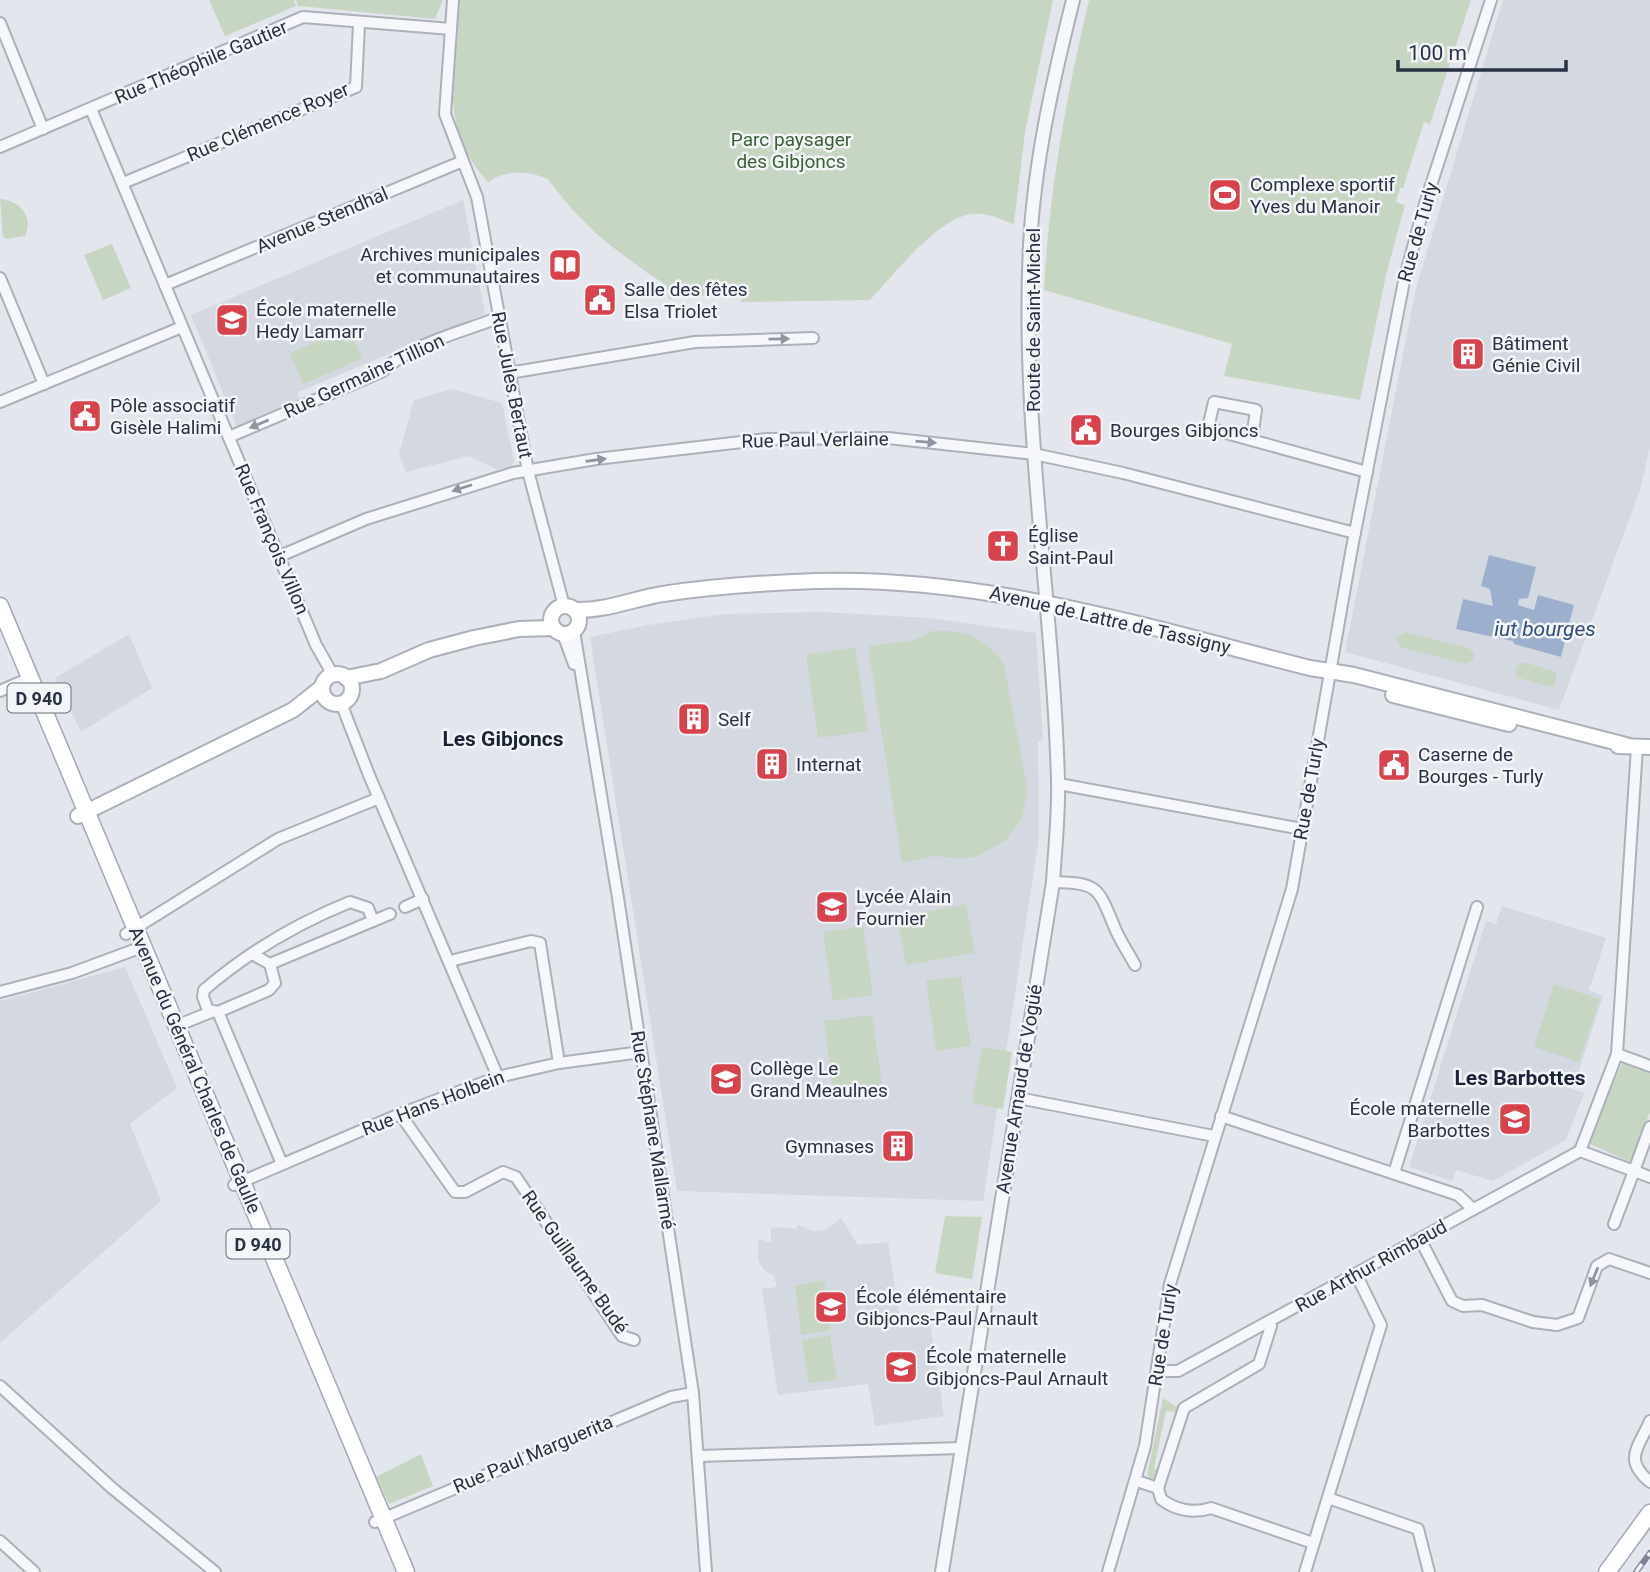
<svg xmlns="http://www.w3.org/2000/svg" width="1650" height="1572" font-family="Roboto,sans-serif">
  <style>
    .built { fill: #d4d8e1 }
    .green { fill: #c7d6c3 }
    .water { fill: #9cb0cd }
    .lines { fill: none; stroke-linecap: round; stroke-linejoin: round }
    .minor-casing { stroke: #abb0ba; stroke-width: 14 }
    .tertiary-casing { stroke: #abb0ba; stroke-width: 16 }
    .secondary-casing { stroke: #abb0ba; stroke-width: 18 }
    .primary-casing { stroke: #a1a9b8; stroke-width: 19 }
    .minor { stroke: #f6f7fa; stroke-width: 10 }
    .tertiary { stroke: #f6f7fa; stroke-width: 12 }
    .secondary { stroke: #fff; stroke-width: 14 }
    .primary { stroke: #fff; stroke-width: 16 }
    .rail-casing { stroke: #7b8396; stroke-width: 6 }
    .rail { stroke: #f3f5f9; stroke-width: 3.5; stroke-dasharray: 10; stroke-linecap: butt }
    .oneway { fill: #9094a0 }
    .labels { text-anchor: middle; dominant-baseline: central; stroke-width: 5; stroke-linejoin: round; paint-order: stroke }
    .shield { fill: #f3f5f9; stroke: #666c7b; stroke-width: 2 }
    .shield-label { font-size: 18px; font-weight: bold; fill: #293145 }
    .street-label { font-size: 19px; fill: #293145; stroke: #f3f5f9 }
    .park-label { font-size: 19px; fill: #3b6236; stroke: #f3f5f9 }
    .poi-label { font-size: 19px; fill: #293145; stroke: #f3f5f9; text-anchor: start }
    .water-label { font-size: 21px; font-style: italic; fill: #314d7c; stroke: #f3f5f9 }
    .neighbourhood-label { font-size: 21px; font-weight: bold; fill: #1b2336; stroke: #f3f5f9 }
  </style>
  <rect width="100%" height="100%" fill="#e3e6ec"/>
  <g class="built">
    <path d="M1503,0H1650V447L1640,490L1559,710L1345,652L1416,288Z"/>
    <path d="M463,200L485,314L298,392L299,401L237,427L191,315Z"/>
    <path d="M452,389L502,403L514,461L511,467L496,469L469,456L406,472L399,454L414,400Z"/>
    <path d="M822,612L929,618L1036,633L1043,740L1038,742L1039,838L983,1201L677,1191L590,637L648,625L725,614Z"/>
    <path d="M129,634L152,688L81,732L55,678Z"/>
    <path d="M1502,906L1606,938L1589,990L1603,996L1576,1080L1555,1074L1552,1082L1584,1093L1566,1140L1493,1181L1456,1170L1452,1181L1409,1167L1486,921L1496,924Z"/>
    <path d="M125,967L177,1088L130,1124L161,1201L0,1343V1001Z"/>
    <path d="M841,1218L858,1245L888,1242L901,1325L930,1321L944,1416L875,1426L868,1384L778,1395L762,1289L777,1287L774,1276L764,1270L758,1260V1242L760,1239L771,1243V1228L775,1227L796,1229L798,1225L814,1231L826,1230Z"/>
  </g>
  <g class="green">
    <path d="M209,0H294L296,6L225,36Z"/>
    <path d="M296,0H443L435,19L298,6Z"/>
    <path d="M460,0H1053L1025,132L1014,224C1000,219 986,212 972,214C938,217 893,276 870,300L741,302L740,292L669,299L667,286C616,251 585,230 548,179C528,171 507,169 488,182C438,128 453,67 460,0Z"/>
    <path d="M1089,0H1471L1430,124L1424,122L1403,188H1400L1396,202L1405,205L1386,275L1360,400L1224,376L1232,344L1044,290C1049,192 1066,96 1089,0Z"/>
    <path d="M0,199C19,200 34,216 25,236L7,239L3,237Z"/>
    <path d="M112,244L131,288L103,300L84,255Z"/>
    <path d="M349,328L362,359L303,384L290,353Z"/>
    <path d="M933,631C964,629 987,638 1004,665L1026,782L1027,796L1021,820L1006,840L978,856L964,859L934,856L902,863L868,646L914,640Z"/>
    <path d="M1405,632L1469,648L1474,653L1473,660L1465,664L1400,647L1396,637Z"/>
    <path d="M855,647L868,731L818,738L806,655Z"/>
    <path d="M1523,662L1556,672L1555,685L1550,687L1516,677V667Z"/>
    <path d="M966,904L975,953L906,965L897,917Z"/>
    <path d="M863,926L873,995L833,1001L823,932Z"/>
    <path d="M961,976L971,1046L936,1051L926,981Z"/>
    <path d="M1554,984L1600,999L1579,1062L1534,1047Z"/>
    <path d="M872,1015L882,1084L833,1091L824,1021Z"/>
    <path d="M982,1047L1012,1052L1003,1109L972,1103Z"/>
    <path d="M1622,1063L1650,1073V1112L1630,1162L1588,1143Z"/>
    <path d="M945,1216L982,1217L972,1279L935,1273Z"/>
    <path d="M824,1280L831,1330L801,1335L795,1286Z"/>
    <path d="M830,1335L837,1380L809,1383L802,1340Z"/>
    <path d="M1163,1398L1177,1407L1175,1412L1166,1411L1154,1468L1160,1470L1153,1480L1147,1475Z"/>
    <path d="M421,1454L433,1486L389,1504L376,1477Z"/>
  </g>
  <path class="water" d="M1489,555L1536,567L1528,598L1519,599L1518,605L1534,610L1538,595L1574,605L1561,657L1514,644L1513,641L1456,629L1463,599L1493,606L1490,589L1481,586Z"/>
  <g class="lines">
    <defs>
      <g id="minor">
        <path d="M453,0L445,114L463,161"/>
        <path d="M0,23L43,129"/>
        <path d="M91,109L316,645L333,675"/>
        <path d="M0,147L303,17L451,29"/>
        <path d="M123,183L356,87L359,24"/>
        <path d="M0,278L44,384"/>
        <path d="M165,285L463,161L477,197L528,471L564,606"/>
        <path d="M509,373L695,342L813,338"/>
        <path d="M0,402L182,327"/>
        <path d="M229,437L383,371C412,343 463,332 500,317"/>
        <path d="M1252,438L1256,410L1214,402L1208,428L1367,472"/>
        <path d="M280,556L366,519L513,473L596,459L767,439L888,438L1034,454L1123,473L1355,533"/>
        <path d="M574,631L618,898L693,1393L706,1572"/>
        <path d="M563,634L574,664"/>
        <path d="M0,691L30,678"/>
        <path d="M341,703L369,775L498,1077"/>
        <path d="M1637,747L1617,1054L1580,1151L1634,1171L1650,1127"/>
        <path d="M1059,784L1302,829"/>
        <path d="M1053,882C1098,883 1098,887 1114,926C1119,939 1128,952 1135,965"/>
        <path d="M405,907L423,899"/>
        <path d="M373,921L390,914"/>
        <path d="M126,934L278,839L379,798"/>
        <path d="M254,955L270,964L275,983L269,990L218,1012L282,1164"/>
        <path d="M450,961L531,941L540,943L559,1063"/>
        <path d="M0,992L72,973L142,947"/>
        <path d="M218,1012L208,1010L203,997L204,990C247,953 298,923 350,902L368,908L373,921L270,964"/>
        <path d="M186,1022L211,1012"/>
        <path d="M1617,1054L1650,1066"/>
        <path d="M1018,1098L1214,1136"/>
        <path d="M400,1114L455,1192H465L503,1172L516,1177L622,1336L634,1340"/>
        <path d="M1221,1116L1458,1195L1473,1209"/>
        <path d="M1394,1173L1477,907"/>
        <path d="M234,1185L400,1114L498,1077L559,1063L641,1052"/>
        <path d="M1614,1224L1634,1171L1650,1177"/>
        <path d="M1420,1239L1452,1301L1463,1306L1482,1305L1533,1322L1557,1325L1578,1318L1597,1266L1609,1259L1650,1273"/>
        <path d="M1158,1371H1178L1580,1151"/>
        <path d="M0,1386L112,1488L215,1572"/>
        <path d="M1650,1421C1638,1449 1623,1459 1650,1482"/>
        <path d="M699,1456L961,1448"/>
        <path d="M1137,1481L1158,1488L1161,1499C1175,1510 1194,1514 1211,1508L1313,1543"/>
        <path d="M1158,1488L1184,1408L1259,1364L1271,1326L1269,1323"/>
        <path d="M1328,1498L1418,1529L1429,1572"/>
        <path d="M375,1522L671,1397L693,1393"/>
        <path d="M0,1541L34,1572"/>
        <path d="M1108,1572L1145,1446L1170,1284L1292,889L1351,553L1404,281L1423,210L1491,0"/>
        <path d="M1305,1572L1381,1325L1356,1274"/>
      </g>
      <path id="tertiary" d="M942,1572L1053,882C1055,848 1059,814 1058,781C1053,602 1021,424 1030,246C1034,163 1053,80 1073,0"/>
      <g id="secondary">
        <circle cx="565" cy="620" r="14"/>
        <path d="M575,610C606,611 632,599 663,594C713,586 765,583 816,581C986,576 1147,627 1310,668L1354,675L1626,745"/>
        <circle cx="337" cy="689" r="15"/>
        <path d="M346,678L381,671L429,650L474,638L519,629L554,628"/>
        <path d="M1393,695L1509,724"/>
        <path d="M1618,746L1650,747"/>
        <path d="M78,816L293,710L322,687"/>
      </g>
      <g id="primary">
        <path d="M0,606L406,1572"/>
        <path d="M1607,1572L1650,1513"/>
      </g>
    </defs>
    <use href="#minor" class="minor-casing"/>
    <use href="#tertiary" class="tertiary-casing"/>
    <use href="#secondary" class="secondary-casing"/>
    <use href="#primary" class="primary-casing"/>
    <use href="#minor" class="minor"/>
    <use href="#tertiary" class="tertiary"/>
    <use href="#secondary" class="secondary"/>
    <use href="#primary" class="primary"/>
    <defs>
      <path id="rail" d="M1636,1572L1650,1553"/>
    </defs>
    <use href="#rail" class="rail-casing"/>
    <use href="#rail" class="rail"/>
  </g>
  <defs><path id="oneway-solid" d="M-6-.8H1V-3.2L6.5 0L1 3.2V.8H-6Z" transform="scale(1.75)"/></defs>
  <g class="oneway">
    <use href="#oneway-solid" transform="translate(779 339) rotate(-1)"/>
    <use href="#oneway-solid" transform="translate(259 424) rotate(157)"/>
    <use href="#oneway-solid" transform="translate(926 442) rotate(5)"/>
    <use href="#oneway-solid" transform="translate(596 460) rotate(-8)"/>
    <use href="#oneway-solid" transform="translate(462 488) rotate(162)"/>
    <use href="#oneway-solid" transform="translate(1594 1277) rotate(112)"/>
  </g>
  <defs>
    <symbol id="stadium-square" viewBox="-11 -11 22 22"><rect x="-9" y="-9" width="18" height="18" rx="4" fill="#d7424d" stroke="#f3f5f9"/><path d="M0-5a6.5 5 0 1 0 0 10a6.5 5 0 1 0 0-10ZM-3.5-1.8h7v3.6h-7Z" fill="#fff"/></symbol>
    <symbol id="library-square" viewBox="-11 -11 22 22"><rect x="-9" y="-9" width="18" height="18" rx="4" fill="#d7424d" stroke="#f3f5f9"/><path d="M-6-4Q-3-5.5-.7-3.5V5Q-3 3-6 4ZM6-4Q3-5.5 .7-3.5V5Q3 3 6 4Z" fill="#fff"/></symbol>
    <symbol id="civic-square" viewBox="-11 -11 22 22"><rect x="-9" y="-9" width="18" height="18" rx="4" fill="#d7424d" stroke="#f3f5f9"/><path d="M-.6-6.5H3V-4.5H.6V-3L4-1V1h2V6H-6V1h2V-1L-.6-3ZM-1.2 2.5V6h2.4V2.5Z" fill="#fff"/></symbol>
    <symbol id="school-square" viewBox="-11 -11 22 22"><rect x="-9" y="-9" width="18" height="18" rx="4" fill="#d7424d" stroke="#f3f5f9"/><path d="M0-5L7-2L0 1L-7-2ZM-4 1L0 2.5L4 1V4Q0 6-4 4Z" fill="#fff"/></symbol>
    <symbol id="building-square" viewBox="-11 -11 22 22"><rect x="-9" y="-9" width="18" height="18" rx="4" fill="#d7424d" stroke="#f3f5f9"/><path d="M-4-6H4V6H1V3H-1V6H-4ZM-2.5-4.3h1.7v1.8h-1.7ZM.8-4.3h1.7v1.8H.8ZM-2.5-1h1.7V.8h-1.7ZM.8-1h1.7V.8H.8Z" fill="#fff"/></symbol>
    <symbol id="church-square" viewBox="-11 -11 22 22"><rect x="-9" y="-9" width="18" height="18" rx="4" fill="#d7424d" stroke="#f3f5f9"/><path d="M-1.2-6h2.4v3.5h3.3v2.4h-3.3V6h-2.4V-.1h-3.3v-2.4h3.3Z" fill="#fff"/></symbol>
  </defs>
  <g fill-rule="evenodd">
    <use href="#stadium-square" x="1206" y="176" width="38" height="38"/>
    <use href="#library-square" x="546" y="246" width="38" height="38"/>
    <use href="#civic-square" x="581" y="281" width="38" height="38"/>
    <use href="#school-square" x="213" y="301" width="38" height="38"/>
    <use href="#building-square" x="1449" y="335" width="38" height="38"/>
    <use href="#civic-square" x="66" y="397" width="38" height="38"/>
    <use href="#civic-square" x="1067" y="411" width="38" height="38"/>
    <use href="#church-square" x="984" y="527" width="38" height="38"/>
    <use href="#building-square" x="675" y="700" width="38" height="38"/>
    <use href="#building-square" x="753" y="745" width="38" height="38"/>
    <use href="#civic-square" x="1375" y="746" width="38" height="38"/>
    <use href="#school-square" x="813" y="888" width="38" height="38"/>
    <use href="#school-square" x="707" y="1060" width="38" height="38"/>
    <use href="#school-square" x="1496" y="1100" width="38" height="38"/>
    <use href="#building-square" x="879" y="1127" width="38" height="38"/>
    <use href="#school-square" x="812" y="1288" width="38" height="38"/>
    <use href="#school-square" x="882" y="1348" width="38" height="38"/>
  </g>
  <g class="labels">
    <g class="shield">
      <rect x="7.5" y="683.5" width="63" height="29" rx="5"/>
      <rect x="226.5" y="1229.5" width="63" height="29" rx="5"/>
    </g>
    <g class="shield-label">
      <text x="39" y="698">D 940</text>
      <text x="258" y="1244">D 940</text>
    </g>
    <g class="street-label">
      <text transform="translate(201 62) rotate(-23)">Rue Théophile Gautier</text>
      <text transform="translate(268 122) rotate(-23)">Rue Clémence Royer</text>
      <text transform="translate(322 220) rotate(-23)">Avenue Stendhal</text>
      <text transform="translate(1418 232) rotate(-74)">Rue de Turly</text>
      <text transform="translate(1033 320) rotate(-90)">Route de Saint-Michel</text>
      <text transform="translate(364 376) rotate(-25)">Rue Germaine Tillion</text>
      <text transform="translate(512 385) rotate(79)">Rue Jules Bertaut</text>
      <text transform="translate(815 440) rotate(-1)">Rue Paul Verlaine</text>
      <text transform="translate(272 539) rotate(67)">Rue François Villon</text>
      <text transform="translate(1110 620) rotate(13)">Avenue de Lattre de Tassigny</text>
      <text transform="translate(1309 789) rotate(-80)">Rue de Turly</text>
      <text transform="translate(195 1070) rotate(67)">Avenue du Général Charles de Gaulle</text>
      <text transform="translate(1019 1089) rotate(-81)">Avenue Arnaud de Vogüé</text>
      <text transform="translate(433 1103) rotate(-21)">Rue Hans Holbein</text>
      <text transform="translate(653 1130) rotate(81)">Rue Stéphane Mallarmé</text>
      <text transform="translate(575 1262) rotate(55)">Rue Guillaume Budé</text>
      <text transform="translate(1371 1266) rotate(-29)">Rue Arthur Rimbaud</text>
      <text transform="translate(1163 1335) rotate(-81)">Rue de Turly</text>
      <text transform="translate(533 1454) rotate(-23)">Rue Paul Marguerita</text>
    </g>
    <g class="park-label">
      <text x="791" y="139">Parc paysager<tspan x="791" dy="22">des Gibjoncs</tspan></text>
    </g>
    <g class="poi-label">
      <text x="1250" y="184">Complexe sportif<tspan x="1250" dy="22">Yves du Manoir</tspan></text>
      <text x="540" y="254" text-anchor="end">Archives municipales<tspan x="540" dy="22">et communautaires</tspan></text>
      <text x="624" y="289">Salle des fêtes<tspan x="624" dy="22">Elsa Triolet</tspan></text>
      <text x="256" y="309">École maternelle<tspan x="256" dy="22">Hedy Lamarr</tspan></text>
      <text x="1492" y="343">Bâtiment<tspan x="1492" dy="22">Génie Civil</tspan></text>
      <text x="110" y="405">Pôle associatif<tspan x="110" dy="22">Gisèle Halimi</tspan></text>
      <text x="1110" y="430">Bourges Gibjoncs</text>
      <text x="1028" y="535">Église<tspan x="1028" dy="22">Saint-Paul</tspan></text>
      <text x="718" y="719">Self</text>
      <text x="1418" y="754">Caserne de<tspan x="1418" dy="22">Bourges - Turly</tspan></text>
      <text x="796" y="764">Internat</text>
      <text x="856" y="896">Lycée Alain<tspan x="856" dy="22">Fournier</tspan></text>
      <text x="750" y="1068">Collège Le<tspan x="750" dy="22">Grand Meaulnes</tspan></text>
      <text x="1490" y="1108" text-anchor="end">École maternelle<tspan x="1490" dy="22">Barbottes</tspan></text>
      <text x="874" y="1146" text-anchor="end">Gymnases</text>
      <text x="856" y="1296">École élémentaire<tspan x="856" dy="22">Gibjoncs-Paul Arnault</tspan></text>
      <text x="926" y="1356">École maternelle<tspan x="926" dy="22">Gibjoncs-Paul Arnault</tspan></text>
    </g>
    <g class="water-label">
      <text x="1545" y="629">iut bourges</text>
    </g>
    <g class="neighbourhood-label">
      <text x="503" y="739">Les Gibjoncs</text>
      <text x="1520" y="1078">Les Barbottes</text>
    </g>
  </g>
  <path d="M1398 60v10h168v-10" fill="none" stroke="#293145" stroke-width="3.5"/>
  <text x="1408" y="60" font-size="21" fill="#293145" stroke="#f3f5f9" stroke-width="5" paint-order="stroke">100 m</text>
</svg>
